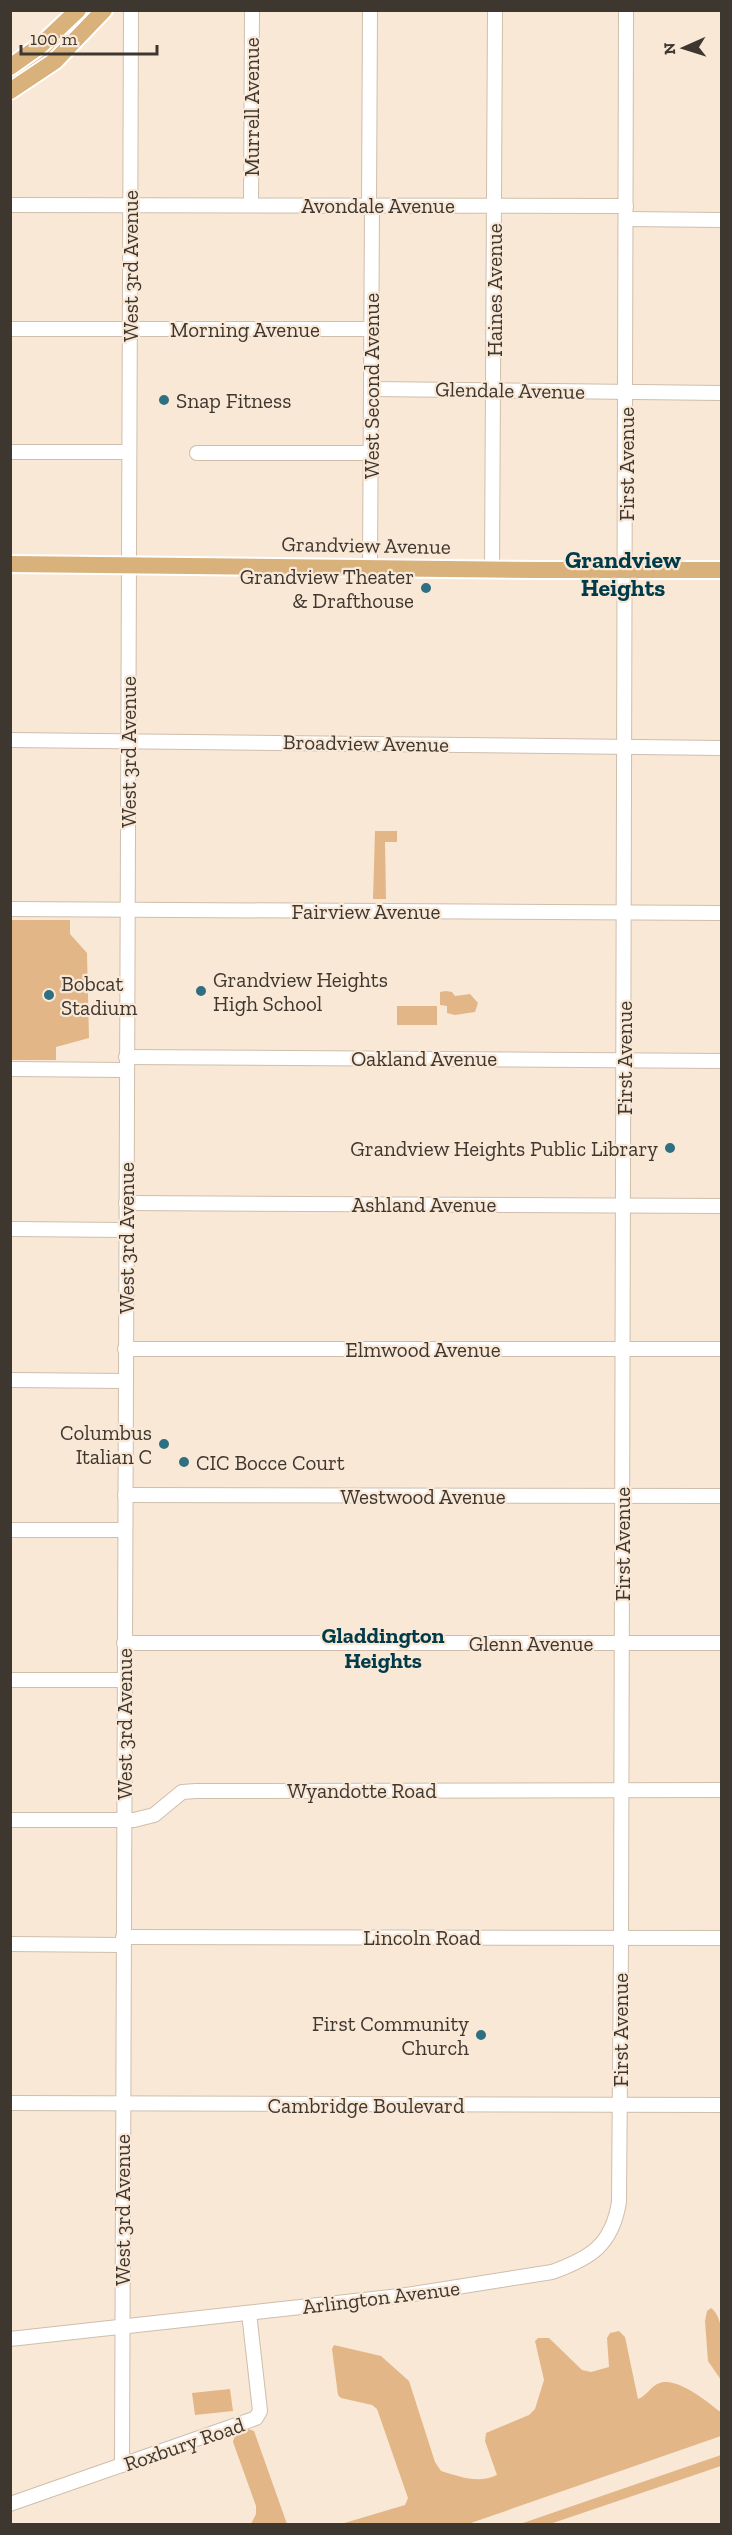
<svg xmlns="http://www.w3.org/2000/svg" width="732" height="2535" font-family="'Zilla Slab',serif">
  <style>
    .green { fill: #e2b686 }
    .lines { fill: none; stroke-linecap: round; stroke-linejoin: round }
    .minor-casing { stroke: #cfbeac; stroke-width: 16 }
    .major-casing { stroke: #fff; stroke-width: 20 }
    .minor { stroke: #fff; stroke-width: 14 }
    .major { stroke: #d9b17a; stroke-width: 16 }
    .poi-dot { fill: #2e7082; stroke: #fae8d6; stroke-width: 2 }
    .labels { text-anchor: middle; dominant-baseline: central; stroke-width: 4.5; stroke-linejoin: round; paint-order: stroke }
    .street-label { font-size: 21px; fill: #3e3730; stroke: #fae8d6 }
    .poi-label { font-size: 21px; fill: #3e3730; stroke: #fae8d6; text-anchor: start }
    .neighbourhood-label { font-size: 22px; font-weight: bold; fill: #003b49; stroke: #fae8d6 }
    .quarter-label { font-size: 24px; font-weight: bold; fill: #003b49; stroke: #fae8d6 }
  </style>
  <rect width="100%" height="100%" fill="#fae8d6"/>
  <g class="green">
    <path d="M78,11H104L11,91V67Z"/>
    <path d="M375,831H397V842H385L386,899H373Z"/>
    <path d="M11,920H70V934L87,953L89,1038L56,1047V1060H11Z"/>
    <path d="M446,991L452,992L455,996L470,994L478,1003L475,1012L455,1015L447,1013V1006L440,1005V992Z"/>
    <rect x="397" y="1006" width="40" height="19"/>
    <path d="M711,2308C727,2319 722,2362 721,2380L708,2361L705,2321L707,2311Z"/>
    <path d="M619,2331L625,2337L638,2399C646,2396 650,2388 657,2384C675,2374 707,2402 721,2412V2436L468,2524H341L405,2505L408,2498L377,2409L372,2405L341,2398L338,2395L332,2349L334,2345L381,2356L409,2381L435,2462L441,2471C461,2477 478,2484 497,2475L485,2441L486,2433L529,2415L535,2409L544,2380L535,2341L538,2338H549L582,2370L591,2372L609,2367L607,2338L610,2333Z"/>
    <path d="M230,2389L233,2411L195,2415L192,2393Z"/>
    <path d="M248,2429L254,2431L287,2524H251L256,2514V2506L233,2442L235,2434Z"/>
    <path d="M721,2455V2466L550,2524H520Z"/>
  </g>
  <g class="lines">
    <defs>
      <g id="minor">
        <path d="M251,204L252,10"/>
        <path d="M10,205L626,206"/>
        <path d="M369,205L370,10"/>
        <path d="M626,219L722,220"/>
        <path d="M10,329H371"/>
        <path d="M371,389L722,393"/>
        <path d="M10,452H129"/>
        <path d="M197,453H371"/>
        <path d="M370,568L372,205"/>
        <path d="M492,569L495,10"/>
        <path d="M10,740L722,748"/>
        <path d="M10,909L722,913"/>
        <path d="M126,1057L722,1061"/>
        <path d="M10,1069L126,1070"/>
        <path d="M126,1203L722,1206"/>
        <path d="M10,1229L126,1230"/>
        <path d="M125,1349H722"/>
        <path d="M10,1380L125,1381"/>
        <path d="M125,1495L722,1496"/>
        <path d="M10,1530H124"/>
        <path d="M124,1643H722"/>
        <path d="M10,1680H124"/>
        <path d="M10,1820H134L154,1815L182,1792L196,1791L722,1790"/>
        <path d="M123,1937L722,1938"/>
        <path d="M10,1944L122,1945"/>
        <path d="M10,2103L722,2105"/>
        <path d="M10,2339L400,2296L552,2272C591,2258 612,2245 619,2202L621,1945L626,10"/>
        <path d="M122,2465L131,10"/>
        <path d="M10,2504L256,2418L260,2411L249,2313"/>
      </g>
      <g id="major">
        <path d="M10,67L41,45L78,10"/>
        <path d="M10,91L55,61L104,10"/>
        <path d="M10,564L540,570H722"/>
      </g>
    </defs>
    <use href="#minor" class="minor-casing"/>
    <use href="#major" class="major-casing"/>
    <use href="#minor" class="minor"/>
    <use href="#major" class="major"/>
  </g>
  <g class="poi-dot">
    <circle cx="164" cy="400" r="6"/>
    <circle cx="426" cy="588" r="6"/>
    <circle cx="201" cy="991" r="6"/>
    <circle cx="49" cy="995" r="6"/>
    <circle cx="670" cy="1148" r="6"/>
    <circle cx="164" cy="1444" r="6"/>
    <circle cx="184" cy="1462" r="6"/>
    <circle cx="481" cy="2035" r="6"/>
  </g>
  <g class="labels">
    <g class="street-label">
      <text transform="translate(251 107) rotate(-90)">Murrell Avenue</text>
      <text x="378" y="205">Avondale Avenue</text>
      <text transform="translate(130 266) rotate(-90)">West 3rd Avenue</text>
      <text transform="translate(494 290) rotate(-90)">Haines Avenue</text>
      <text x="245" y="329">Morning Avenue</text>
      <text transform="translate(371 386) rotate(-90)">West Second Avenue</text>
      <text transform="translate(510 390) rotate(1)">Glendale Avenue</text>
      <text transform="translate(626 464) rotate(-90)">First Avenue</text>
      <text transform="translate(366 545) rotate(1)">Grandview Avenue</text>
      <text transform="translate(366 743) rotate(1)">Broadview Avenue</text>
      <text transform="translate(128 752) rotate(-90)">West 3rd Avenue</text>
      <text x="366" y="911">Fairview Avenue</text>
      <text x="424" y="1058">Oakland Avenue</text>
      <text transform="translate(624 1058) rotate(-90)">First Avenue</text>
      <text x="424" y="1204">Ashland Avenue</text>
      <text transform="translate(126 1238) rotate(-90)">West 3rd Avenue</text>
      <text x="423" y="1349">Elmwood Avenue</text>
      <text x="423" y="1496">Westwood Avenue</text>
      <text transform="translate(622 1544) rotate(-90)">First Avenue</text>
      <text x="531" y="1643">Glenn Avenue</text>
      <text transform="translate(124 1724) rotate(-90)">West 3rd Avenue</text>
      <text x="362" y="1790">Wyandotte Road</text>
      <text x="422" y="1937">Lincoln Road</text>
      <text transform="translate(620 2030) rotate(-90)">First Avenue</text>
      <text x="366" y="2105">Cambridge Boulevard</text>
      <text transform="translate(122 2210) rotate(-90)">West 3rd Avenue</text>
      <text transform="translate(381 2297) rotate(-7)">Arlington Avenue</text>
      <text transform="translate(184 2444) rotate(-19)">Roxbury Road</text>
    </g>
    <g class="poi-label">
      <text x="176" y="400">Snap Fitness</text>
      <text x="414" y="576" text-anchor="end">Grandview Theater<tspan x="414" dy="24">&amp; Drafthouse</tspan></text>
      <text x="213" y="979">Grandview Heights<tspan x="213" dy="24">High School</tspan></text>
      <text x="61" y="983">Bobcat<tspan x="61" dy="24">Stadium</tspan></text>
      <text x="658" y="1148" text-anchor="end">Grandview Heights Public Library</text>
      <text x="152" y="1432" text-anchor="end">Columbus<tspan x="152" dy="24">Italian C</tspan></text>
      <text x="196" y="1462">CIC Bocce Court</text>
      <text x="469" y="2023" text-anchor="end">First Community<tspan x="469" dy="24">Church</tspan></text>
    </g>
    <g class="neighbourhood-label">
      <text x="383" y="1635">Gladdington<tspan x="383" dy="25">Heights</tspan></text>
    </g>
    <g class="quarter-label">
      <text x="623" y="559">Grandview<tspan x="623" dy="28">Heights</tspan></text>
    </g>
  </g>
  <rect width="732" height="2535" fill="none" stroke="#3e3730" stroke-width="24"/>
  <g transform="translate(684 48) rotate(267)" stroke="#fae8d6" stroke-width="4.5" paint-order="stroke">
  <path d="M0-4.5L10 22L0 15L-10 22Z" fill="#3e3730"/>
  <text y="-9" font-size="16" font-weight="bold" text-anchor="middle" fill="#3e3730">N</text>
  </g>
  <path d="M21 45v9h136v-9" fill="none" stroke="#3e3730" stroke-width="3"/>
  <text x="30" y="45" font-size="18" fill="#3e3730" stroke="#fae8d6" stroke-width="4.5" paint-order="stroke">100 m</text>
</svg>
